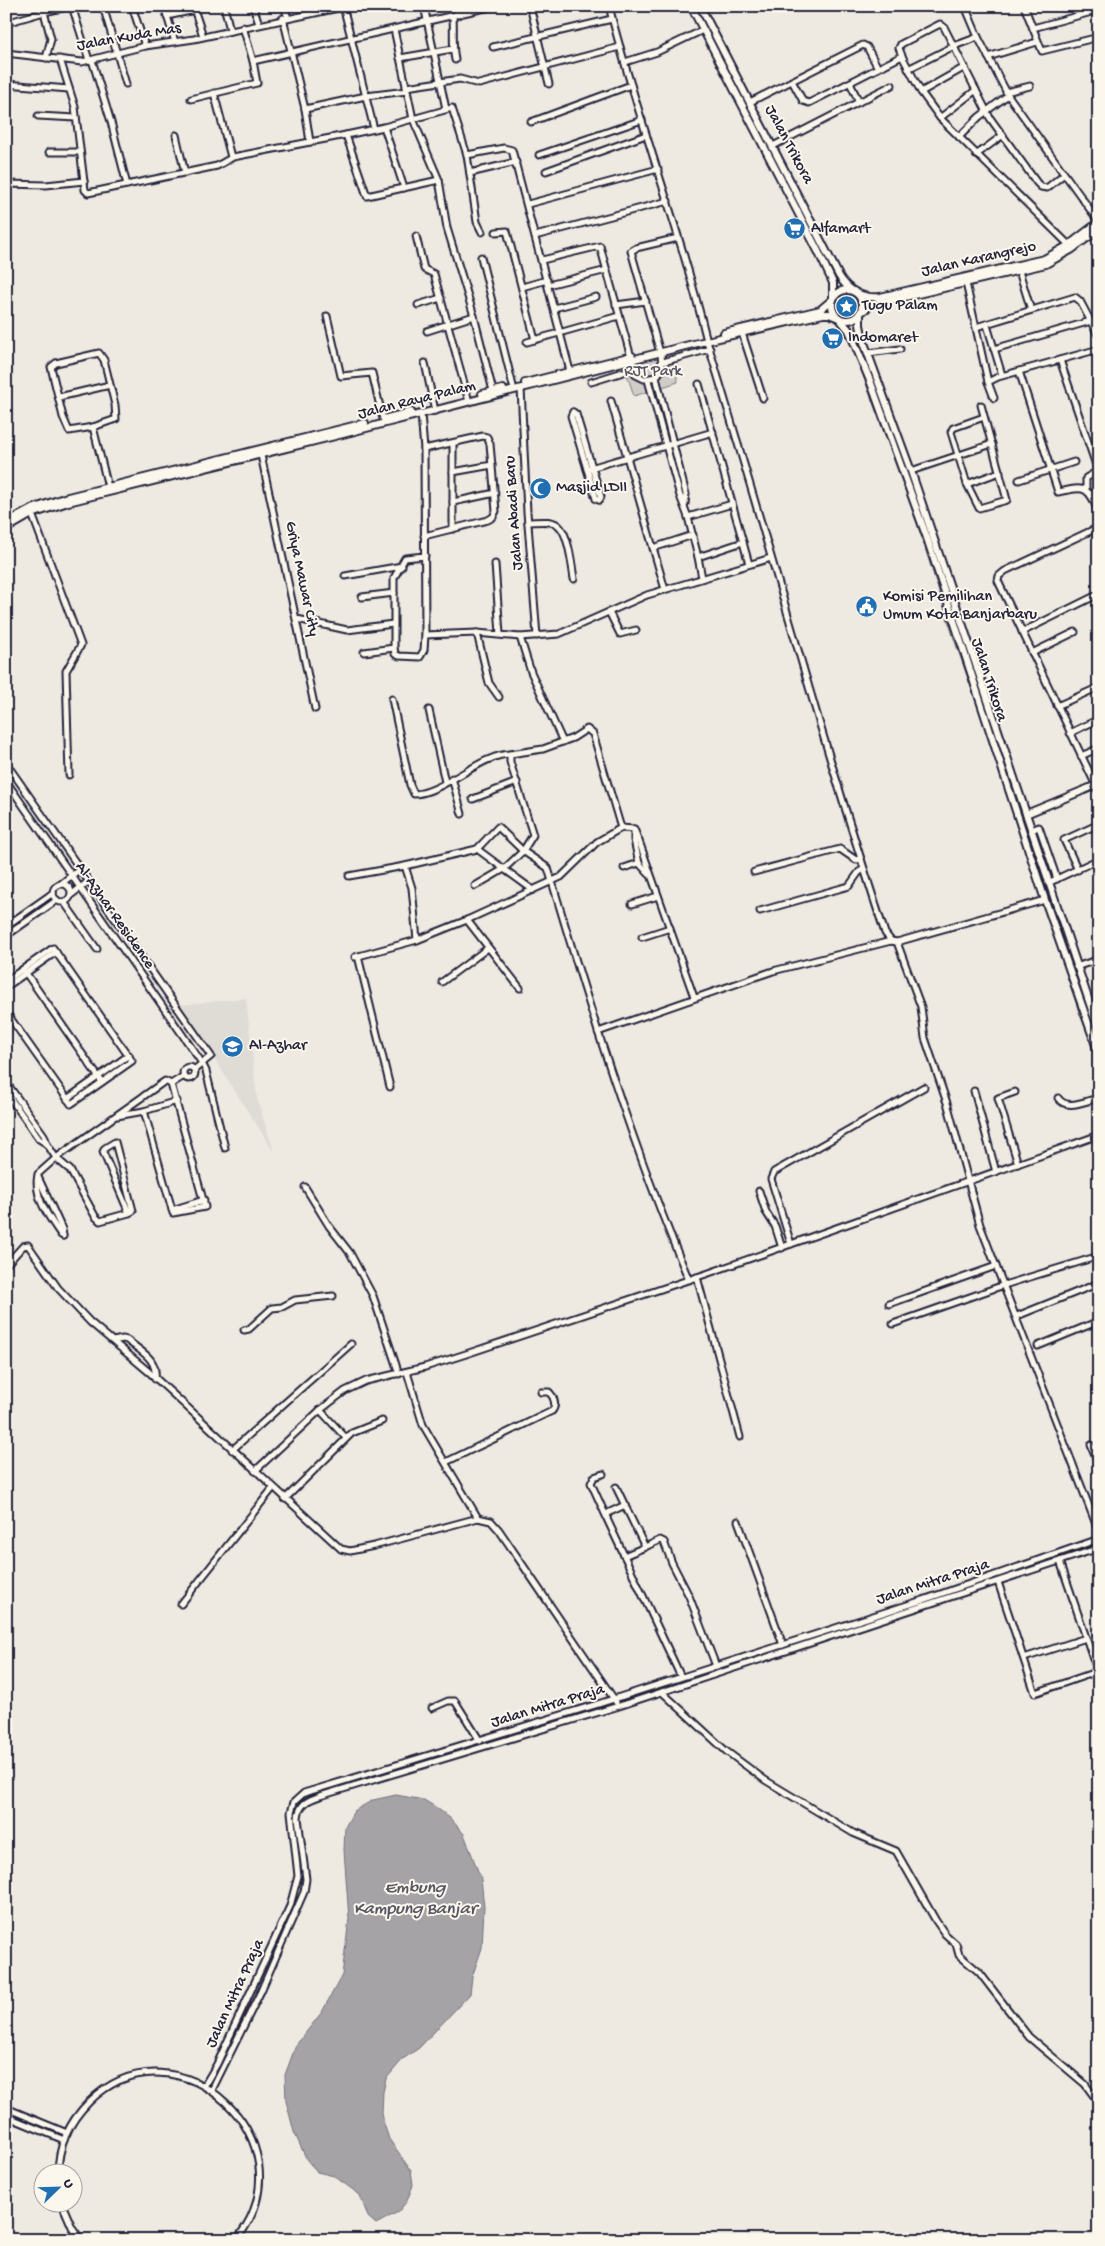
<svg xmlns="http://www.w3.org/2000/svg" width="1105" height="2246" font-family="'Gochi Hand',sans-serif">
  <style>
    .built { fill: #dfdbd5 }
    .green { fill: #d0cdc9; stroke: #797882 }
    .water { fill: #a6a3a7; stroke: #716f7c }
    .lines { fill: none; stroke-linecap: round; stroke-linejoin: round }
    .stream { stroke: #716f7c; stroke-width: 1 }
    .minor-casing { stroke: #22223b; stroke-width: 9 }
    .major-casing { stroke: #22223b; stroke-width: 10 }
    .minor { stroke: #fbf7ec; stroke-width: 5 }
    .major { stroke: #fbf7ec; stroke-width: 6 }
    .labels { text-anchor: middle; dominant-baseline: central; stroke-width: 4; stroke-linejoin: round; paint-order: stroke }
    .street-label { font-size: 16px; fill: #22223b; stroke: #fbf7ec }
    .poi-label { font-size: 16px; fill: #22223b; stroke: #fbf7ec; text-anchor: start }
    .park-label { font-size: 16px; fill: #565566; stroke: #fbf7ec }
    .water-label { font-size: 18px; font-style: italic; fill: #575666; stroke: #fbf7ec }
  </style>
  <rect width="100%" height="100%" fill="#eeeae2"/>
  <filter id="ink" filterUnits="userSpaceOnUse"><feTurbulence type="fractalNoise" baseFrequency=".02" numOctaves="2"/><feDisplacementMap in="SourceGraphic" scale="10" xChannelSelector="R" yChannelSelector="G"/><feConvolveMatrix kernelMatrix="1 2 1 2 8 2 1 2 1" color-interpolation-filters="sRGB"/></filter>
  <g filter="url(#ink)">
    <path class="built" d="M246,998L257,1099L274,1152L180,1005Z"/>
    <path class="green" d="M671,349L678,382L634,396L623,362Z"/>
    <path class="water" d="M396,1795L424,1800L437,1808L451,1819L464,1834L481,1879L484,1907L482,1948L472,1977L470,1994L419,2048L403,2059L386,2079L383,2092L382,2112L384,2124L389,2139L411,2170L413,2185L407,2201L398,2212L376,2224L368,2217L360,2195L334,2176L317,2172L307,2160L294,2132L286,2101L285,2075L296,2045L322,2012L342,1975L349,1919L344,1850L345,1827L354,1811L373,1800Z"/>
    <g class="lines">
      <g class="stream">
        <path d="M850,340L916,520L953,636L991,744"/>
        <path d="M1050,924L1079,1012L1099,1062"/>
      </g>
      <defs>
        <g id="minor">
          <path d="M72,6L89,60"/>
          <path d="M103,6L126,84"/>
          <path d="M132,6L145,46"/>
          <path d="M164,6L175,42"/>
          <path d="M193,6L203,36"/>
          <path d="M224,6L230,30"/>
          <path d="M253,6L259,24"/>
          <path d="M284,6L288,18"/>
          <path d="M343,6L374,129"/>
          <path d="M424,6L446,109"/>
          <path d="M455,6L458,15"/>
          <path d="M530,6L549,84"/>
          <path d="M609,6C637,118 679,225 706,337"/>
          <path d="M965,6L978,37L1008,95L1099,222"/>
          <path d="M1024,6L1042,51L1099,37"/>
          <path d="M44,12L51,39L46,58"/>
          <path d="M167,16L195,10"/>
          <path d="M453,16C454,31 452,46 455,60"/>
          <path d="M283,18L305,109L310,142L346,135"/>
          <path d="M6,20L8,6"/>
          <path d="M6,23L44,12L72,6"/>
          <path d="M243,27L253,61L494,6"/>
          <path d="M1033,28L1099,10"/>
          <path d="M394,29L413,119L439,180L447,228L474,316L493,391"/>
          <path d="M493,47L612,19"/>
          <path d="M6,53L82,62L145,46L194,39L343,7"/>
          <path d="M902,56L921,92L940,118L1069,245"/>
          <path d="M988,57L1037,42"/>
          <path d="M400,58L453,49"/>
          <path d="M60,59L75,107L85,190L88,193L217,166L233,157L310,142"/>
          <path d="M92,60L111,122L127,185"/>
          <path d="M625,62L657,52L703,30"/>
          <path d="M908,69L954,46L978,37"/>
          <path d="M792,81L803,101L809,103L902,56L899,48L901,44L940,24L944,27L990,118L1037,183L1041,187L1047,188L1064,174"/>
          <path d="M850,83L859,102"/>
          <path d="M6,84L69,89"/>
          <path d="M406,87L460,79L479,84L620,47"/>
          <path d="M921,92L965,67"/>
          <path d="M1006,92L1030,86"/>
          <path d="M214,93L231,157"/>
          <path d="M191,99L257,83L253,61"/>
          <path d="M750,102L863,45L867,47L878,68"/>
          <path d="M305,109L366,96L407,91"/>
          <path d="M38,116L76,118"/>
          <path d="M940,118L976,90"/>
          <path d="M531,122L631,85"/>
          <path d="M384,127L404,188"/>
          <path d="M176,135L185,173"/>
          <path d="M959,137L979,117L1008,95"/>
          <path d="M773,146L892,85"/>
          <path d="M49,152H80"/>
          <path d="M467,155L504,148L512,150L570,371"/>
          <path d="M539,155L642,120"/>
          <path d="M976,155L1003,135"/>
          <path d="M546,171L646,135"/>
          <path d="M470,173L516,162"/>
          <path d="M439,180L367,196L346,135L384,127L452,108L467,155L477,222L482,232"/>
          <path d="M6,184L46,185L84,181"/>
          <path d="M528,204L658,169"/>
          <path d="M496,232L507,231L535,340"/>
          <path d="M416,236L424,269L434,274L468,398"/>
          <path d="M535,236L668,201"/>
          <path d="M481,257L513,386"/>
          <path d="M542,260L600,246L636,375L644,379L656,377L662,369L661,353"/>
          <path d="M1019,271L1031,310"/>
          <path d="M966,283L988,382"/>
          <path d="M548,285L607,270"/>
          <path d="M522,287L547,280"/>
          <path d="M418,305L441,298"/>
          <path d="M616,305L646,301"/>
          <path d="M554,308L596,297"/>
          <path d="M327,316L341,376L372,373L383,419"/>
          <path d="M987,325L1002,375"/>
          <path d="M976,327L1075,297L1080,301L1099,337"/>
          <path d="M427,331L474,316"/>
          <path d="M742,333L763,398"/>
          <path d="M707,341C768,538 820,738 885,933L891,941"/>
          <path d="M527,342L619,316"/>
          <path d="M659,349L631,251L636,248L678,238"/>
          <path d="M994,349L1091,321"/>
          <path d="M99,353L104,360L115,405L116,419L93,427L69,431L63,417L51,367L56,363Z"/>
          <path d="M868,353L900,349"/>
          <path d="M1060,360L1098,471L1086,478V489"/>
          <path d="M663,362L710,349"/>
          <path d="M425,363L435,411"/>
          <path d="M1019,371L1058,492C1087,486 1088,486 1099,514"/>
          <path d="M656,377L686,494L685,504"/>
          <path d="M648,380L680,496L688,517L698,557L743,542"/>
          <path d="M591,382L633,369"/>
          <path d="M699,384L749,564"/>
          <path d="M521,388L527,512L537,636"/>
          <path d="M59,397L110,385"/>
          <path d="M994,398L988,382L998,377L1099,349"/>
          <path d="M611,401L664,586"/>
          <path d="M981,405L1007,500L979,508L967,484L951,432L953,428L984,417"/>
          <path d="M573,412L571,416L596,499L599,500"/>
          <path d="M573,412L576,414L601,497L599,500"/>
          <path d="M421,414L424,449L425,635L424,650L420,657L399,656L395,654L394,648V578L405,558L425,556"/>
          <path d="M93,427L108,487"/>
          <path d="M453,443V529"/>
          <path d="M261,455L315,709"/>
          <path d="M587,469L713,432"/>
          <path d="M911,471L992,444"/>
          <path d="M453,472L492,465"/>
          <path d="M1019,480L1074,462"/>
          <path d="M967,484L1000,472"/>
          <path d="M1091,494L1099,492"/>
          <path d="M453,502L495,493"/>
          <path d="M32,514L81,645L66,671L69,775"/>
          <path d="M688,517L732,504"/>
          <path d="M528,522C537,522 552,519 559,526C569,535 572,566 574,579"/>
          <path d="M1099,527L1005,571L999,576L998,581L1099,792"/>
          <path d="M424,536L488,520L493,517L496,511L490,444L487,437L483,436L424,449"/>
          <path d="M653,548L693,535"/>
          <path d="M698,557L702,578"/>
          <path d="M495,564L500,634"/>
          <path d="M345,576L402,566"/>
          <path d="M362,597L394,593"/>
          <path d="M609,612L620,634L636,630"/>
          <path d="M297,619L347,630L393,624"/>
          <path d="M1022,632L1099,594"/>
          <path d="M477,633L489,683L499,697"/>
          <path d="M425,635L477,633L520,637L559,634L647,595L771,558"/>
          <path d="M520,637L531,672L563,742"/>
          <path d="M364,652L394,648"/>
          <path d="M1032,653L1075,632"/>
          <path d="M392,699L410,785L414,794C441,794 482,754 510,754"/>
          <path d="M1057,706L1099,687"/>
          <path d="M429,710L445,782"/>
          <path d="M1070,733L1099,719"/>
          <path d="M1081,756L1099,748"/>
          <path d="M6,763L211,1056L194,1070"/>
          <path d="M452,778L462,814"/>
          <path d="M6,781L202,1063L206,1071L225,1148"/>
          <path d="M473,799L517,782"/>
          <path d="M634,829V840L639,863"/>
          <path d="M1031,830L1039,827L1057,879"/>
          <path d="M477,849L504,869L523,851L533,835L510,762V754L543,749L573,738L587,729L593,734L621,828"/>
          <path d="M405,866L412,888L417,940"/>
          <path d="M624,868L639,863L649,874"/>
          <path d="M1078,870L1064,840L1099,824"/>
          <path d="M754,872L840,849L856,860L861,859"/>
          <path d="M349,876L405,866L477,849L498,827L523,851L548,868C589,1007 632,1146 689,1280"/>
          <path d="M62,883L80,869"/>
          <path d="M1048,883L1099,859"/>
          <circle cx="62" cy="893" r="9"/>
          <path d="M475,886L504,869L533,890"/>
          <path d="M71,895L89,881"/>
          <path d="M64,902L97,949"/>
          <path d="M632,904L658,896"/>
          <path d="M760,911L849,886L859,872L864,869"/>
          <path d="M467,920L520,988"/>
          <path d="M6,926L53,893"/>
          <path d="M6,936L57,900"/>
          <path d="M642,937L670,928"/>
          <path d="M897,942L921,1007L925,1038L948,1106L980,1225L1099,1532"/>
          <path d="M358,956L390,1087"/>
          <path d="M355,957L417,940L467,920L561,877L597,842L621,828L634,829L639,841L694,997"/>
          <path d="M1076,967L1099,959"/>
          <path d="M23,969L102,1082"/>
          <path d="M6,981L53,948L132,1061L71,1104L6,1012"/>
          <path d="M442,982L488,948"/>
          <path d="M6,987L56,952"/>
          <path d="M598,1032L773,971L891,941L897,942L1045,900"/>
          <circle cx="189" cy="1073" r="6"/>
          <path d="M6,1082L44,1135L47,1144"/>
          <path d="M171,1084L184,1076"/>
          <path d="M974,1091L996,1172"/>
          <path d="M6,1092L39,1139L47,1144L56,1158L70,1170L95,1216L100,1221L129,1213L133,1211L115,1142L105,1148L103,1152L129,1213"/>
          <path d="M1015,1092L998,1098L1018,1164"/>
          <path d="M1058,1098C1067,1111 1084,1101 1099,1098"/>
          <path d="M67,1099L129,1055"/>
          <path d="M117,1116L144,1111L177,1101"/>
          <path d="M38,1177L62,1229L63,1236"/>
          <path d="M305,1187L329,1226L350,1253L373,1296L399,1374"/>
          <path d="M759,1191L766,1212L775,1226L782,1248"/>
          <path d="M172,1210L204,1200"/>
          <path d="M63,1236L61,1235C49,1217 33,1197 38,1174L56,1158L165,1081L171,1084L205,1207L173,1213L144,1111"/>
          <path d="M791,1244L771,1179L774,1172L924,1087"/>
          <path d="M6,1265L23,1246L28,1245L58,1288L90,1322L149,1372L341,1549L350,1551L374,1546L478,1518L491,1521L499,1530L616,1702"/>
          <path d="M697,1277L740,1437"/>
          <path d="M889,1304L996,1266"/>
          <path d="M1017,1316L1099,1283"/>
          <path d="M893,1324L1004,1285L1099,1256"/>
          <path d="M244,1330L249,1329L272,1308L282,1307L295,1300L333,1296"/>
          <path d="M113,1341L123,1339L127,1340C141,1352 158,1358 155,1379"/>
          <path d="M1038,1346L1099,1321"/>
          <path d="M407,1372L423,1425L478,1518"/>
          <path d="M320,1410L346,1438"/>
          <path d="M1091,1445L1099,1465"/>
          <path d="M232,1450L351,1344"/>
          <path d="M446,1462L552,1411C557,1405 554,1397 549,1392H541"/>
          <path d="M255,1471L319,1411L345,1391L366,1381L425,1367L466,1354L709,1273L1099,1135"/>
          <path d="M603,1474L594,1477L591,1483L606,1516"/>
          <path d="M616,1487L645,1547L660,1540L664,1542L672,1563L689,1596L716,1666"/>
          <path d="M285,1499L352,1433L382,1421"/>
          <path d="M625,1505L608,1513L607,1519L681,1677"/>
          <path d="M738,1521L783,1645"/>
          <path d="M624,1556L645,1547"/>
          <path d="M998,1582L1035,1693L1093,1673L1097,1669L1096,1667L1060,1561"/>
          <path d="M181,1604L273,1488"/>
          <path d="M1024,1658L1086,1638"/>
          <path d="M662,1692L726,1751L765,1780L853,1833L896,1851L936,1921L945,1934L956,1944L959,1955L979,1972L1029,2037L1085,2084L1099,2103"/>
          <path d="M432,1708L448,1701H455L480,1741"/>
          <path d="M204,2086L217,2064L290,1906L298,1876L291,1812L294,1802L304,1793L598,1704L923,1600L1099,1539"/>
          <path d="M212,2090L261,1991L304,1892L306,1879L298,1818C299,1804 308,1800 320,1796L619,1706L1099,1548"/>
          <path d="M6,2108L67,2133"/>
          <path d="M6,2116L64,2140"/>
          <path d="M58,2174C58,2146 70,2121 89,2102C177,2015 315,2143 236,2240"/>
          <path d="M62,2204L72,2227L81,2240"/>
        </g>
        <g id="major">
          <path d="M691,6L818,251L833,283V299L820,310L724,333"/>
          <path d="M700,6L839,276C848,291 863,299 880,297L1044,259L1069,245L1099,222"/>
          <path d="M1099,229L1071,250L1046,264L871,305L860,313V325L863,340L911,471L1099,1031"/>
          <circle cx="847" cy="305" r="15"/>
          <path d="M525,383L632,356"/>
          <path d="M482,394L503,389"/>
          <path d="M387,418L411,412"/>
          <path d="M6,523L32,509L64,498L365,423"/>
          <path d="M6,529L32,514L68,502L343,434L689,345L823,314H829L839,318L849,330L871,383L927,538L1045,900L1099,1054"/>
          <path d="M1026,814L1099,784"/>
        </g>
      </defs>
      <use href="#minor" class="minor-casing"/>
      <use href="#major" class="major-casing"/>
      <use href="#minor" class="minor"/>
      <use href="#major" class="major"/>
    </g>
  </g>
  <defs>
    <symbol id="supermarket-disc" viewBox="-11 -11 22 22"><circle r="9.5" fill="#1f6fb2" stroke="#fbf7ec"/><path d="M-6-5.5h2.5l.6 2H6L4.5 2H-2.5L-4.4-4H-6ZM-1.5 3.2a1.3 1.3 0 1 0 .1 0ZM3 3.2a1.3 1.3 0 1 0 .1 0Z" fill="#fff"/></symbol>
    <symbol id="sight-disc" viewBox="-11 -11 22 22"><circle r="9.5" fill="#1f6fb2" stroke="#fbf7ec"/><path d="M0-6L1.8-2.2L6-1.7L2.9 1.2L3.7 5.4L0 3.3L-3.7 5.4L-2.9 1.2L-6-1.7L-1.8-2.2Z" fill="#fff"/></symbol>
    <symbol id="mosque-disc" viewBox="-11 -11 22 22"><circle r="9.5" fill="#1f6fb2" stroke="#fbf7ec"/><path d="M3.5-4.9A6 6 0 1 0 3.5 4.9A5 5 0 1 1 3.5-4.9Z" fill="#fff"/></symbol>
    <symbol id="civic-disc" viewBox="-11 -11 22 22"><circle r="9.5" fill="#1f6fb2" stroke="#fbf7ec"/><path d="M-.6-6.5H3V-4.5H.6V-3L4-1V1h2V6H-6V1h2V-1L-.6-3ZM-1.2 2.5V6h2.4V2.5Z" fill="#fff"/></symbol>
    <symbol id="school-disc" viewBox="-11 -11 22 22"><circle r="9.5" fill="#1f6fb2" stroke="#fbf7ec"/><path d="M0-5L7-2L0 1L-7-2ZM-4 1L0 2.5L4 1V4Q0 6-4 4Z" fill="#fff"/></symbol>
  </defs>
  <g fill-rule="evenodd">
    <use href="#supermarket-disc" x="782" y="216" width="25" height="25"/>
    <use href="#sight-disc" x="834" y="294" width="25" height="25"/>
    <use href="#supermarket-disc" x="820" y="326" width="25" height="25"/>
    <use href="#mosque-disc" x="528" y="476" width="25" height="25"/>
    <use href="#civic-disc" x="854" y="594" width="25" height="25"/>
    <use href="#school-disc" x="220" y="1034" width="25" height="25"/>
  </g>
  <g class="labels">
    <g class="street-label">
      <text transform="translate(129 38) rotate(-10)">Jalan Kuda Mas</text>
      <text transform="translate(788 145) rotate(62)">Jalan Trikora</text>
      <text transform="translate(979 260) rotate(-13)">Jalan Karangrejo</text>
      <text transform="translate(417 401) rotate(-14)">Jalan Raya Palam</text>
      <text transform="translate(515 513) rotate(-94)">Jalan Abadi Baru</text>
      <text transform="translate(301 579) rotate(78)">Griya Mawar City</text>
      <text transform="translate(988 680) rotate(72)">Jalan Trikora</text>
      <text transform="translate(114 916) rotate(55)">Al-Azhar Residence</text>
      <text transform="translate(933 1583) rotate(-18)">Jalan Mitra Praja</text>
      <text transform="translate(548 1707) rotate(-17)">Jalan Mitra Praja</text>
      <text transform="translate(236 1994) rotate(-65)">Jalan Mitra Praja</text>
    </g>
    <g class="poi-label">
      <text x="811" y="229">Alfamart</text>
      <text x="862" y="306">Tugu Palam</text>
      <text x="848" y="338">Indomaret</text>
      <text x="556" y="488">Masjid LDII</text>
      <text x="883" y="597">Komisi Pemilihan<tspan x="883" dy="18">Umum Kota Banjarbaru</tspan></text>
      <text x="249" y="1046">Al-Azhar</text>
    </g>
    <g class="park-label">
      <text x="653" y="372">RJT Park</text>
    </g>
    <g class="water-label">
      <text x="415" y="1888">Embung<tspan x="415" dy="21">Kampung Banjar</tspan></text>
    </g>
  </g>
  <rect width="1105" height="2246" fill="none" stroke="#fbf7ec" stroke-width="25"/>
  <rect x="12" y="12" width="1080" height="2221" fill="none" stroke="#22223b" stroke-width="2" filter="url(#ink)"/>
  <g transform="translate(58 2188) rotate(67)"><circle r="24" fill="#fbf7ec" stroke="#a4a2a5"/>
  <path d="M0-4L9 19L0 12L-9 19Z" fill="#1f6fb2"/>
  <text y="-8" font-size="14" font-weight="bold" text-anchor="middle" fill="#22223b">U</text>
  </g>
</svg>
